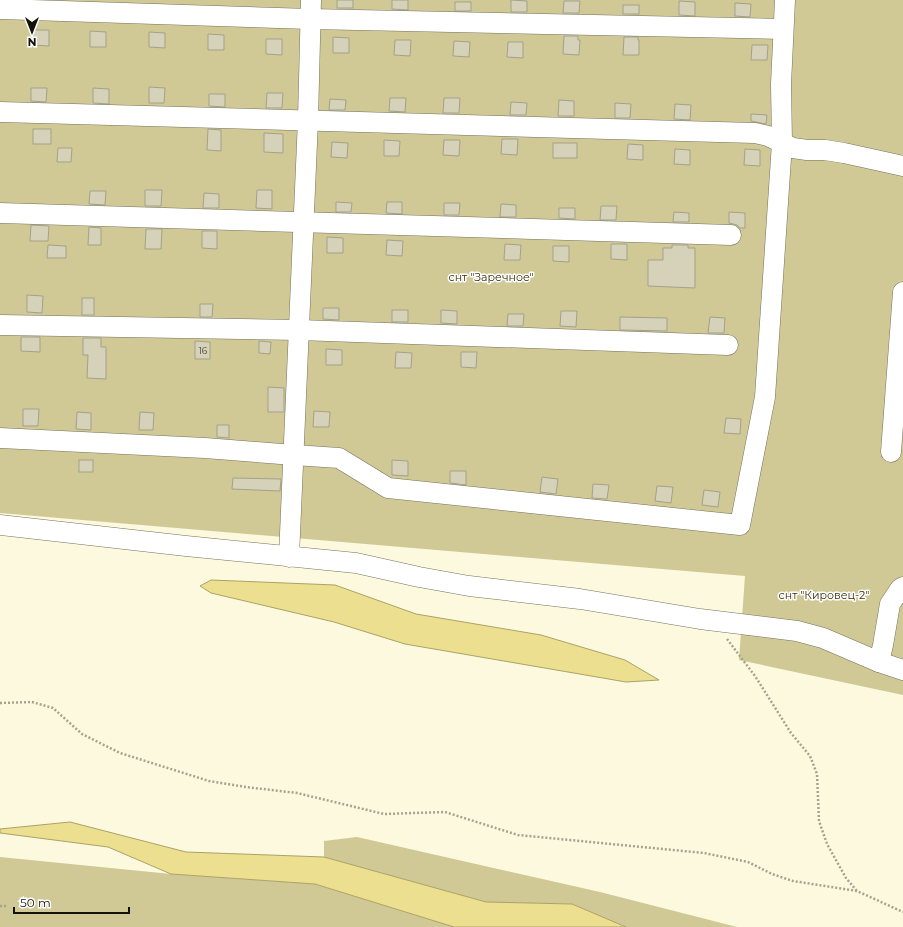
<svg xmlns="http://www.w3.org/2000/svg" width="903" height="927" font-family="Montserrat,sans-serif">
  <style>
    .green { fill: #d0c895 }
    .water { fill: #ecdf8f; stroke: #aba267 }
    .building { fill: #d5d2b9; stroke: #a4a189 }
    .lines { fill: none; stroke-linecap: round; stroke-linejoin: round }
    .minor-casing { stroke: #75725c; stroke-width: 21 }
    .path { stroke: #a5a38f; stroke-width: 2.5; stroke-dasharray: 2 2; stroke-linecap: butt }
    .minor { stroke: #fff; stroke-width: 20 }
    .labels { text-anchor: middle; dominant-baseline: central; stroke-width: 3; stroke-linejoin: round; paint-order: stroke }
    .number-label { font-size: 9px; fill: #444235 }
    .park-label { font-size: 11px; fill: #332d09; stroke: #fff }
  </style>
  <rect width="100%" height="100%" fill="#fcf9df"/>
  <g class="green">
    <path d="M0,0H903V695L739,660L745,576L0,513Z"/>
    <path d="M357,837L600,892L737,927H626L572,904L486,902L324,857V841Z"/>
    <path d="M0,857L171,874L315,884L454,927H0Z"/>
  </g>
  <g class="water">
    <path d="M211,580L335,585L416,614L541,635L625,660L659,680L626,682L405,644L334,622L211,593L200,586Z"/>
    <path d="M70,822L186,852L324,857L486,902L572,904L626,927H454L315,884L171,874L108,847L0,833V829Z"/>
  </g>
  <g class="building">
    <rect x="337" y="0" width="16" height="8"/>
    <path d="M392,0H408V10L392,9Z"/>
    <path d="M511,0L527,1V12H511Z"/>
    <path d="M564,1H580L579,13H563Z"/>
    <path d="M679,1L695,2V16L679,15Z"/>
    <rect x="455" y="2" width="16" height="9"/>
    <path d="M735,3L751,4L750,17L735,16Z"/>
    <rect x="623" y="5" width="16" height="9"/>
    <path d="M33,30H49V46L33,45Z"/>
    <path d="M90,31L106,32V47H90Z"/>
    <path d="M149,32L165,33V48L149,47Z"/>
    <path d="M208,34L224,35V50H208Z"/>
    <path d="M564,36H578V40H580L579,55L563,54Z"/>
    <path d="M333,37L349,38V53H333Z"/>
    <path d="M624,37H638V40H639V55H623Z"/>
    <path d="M266,39H282V55L266,54Z"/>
    <path d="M395,40H411L410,56L394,55Z"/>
    <path d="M454,41L470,42L469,57L453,56Z"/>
    <path d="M508,42H523V58L507,57Z"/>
    <path d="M752,45H768L767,60H751Z"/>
    <path d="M149,87L165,88L164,103H149Z"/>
    <path d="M31,88H47L46,102L31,101Z"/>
    <path d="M93,88L109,89V104L93,103Z"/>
    <path d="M267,93H283L282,108H266Z"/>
    <path d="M209,94H225V107L209,106Z"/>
    <path d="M390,98H406L405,112L389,111Z"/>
    <path d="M444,98H460L459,113H443Z"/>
    <path d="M330,99L346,100L345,110H329Z"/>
    <path d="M559,100L574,101V116H558Z"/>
    <path d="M511,102L527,103L526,115H510Z"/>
    <path d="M615,103L631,104L630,118H615Z"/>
    <path d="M675,104L691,105L690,120L674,119Z"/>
    <path d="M751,114L767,115L766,124L751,121Z"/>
    <rect x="33" y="129" width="18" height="15"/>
    <path d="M208,129L221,130V151L207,150Z"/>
    <path d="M264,133L283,134V153L264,152Z"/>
    <path d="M502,139H518L517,155L501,154Z"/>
    <path d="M384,140L400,141L399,156H384Z"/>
    <path d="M444,140H460L459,156L443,155Z"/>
    <path d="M332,142L348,143L347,158L331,157Z"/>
    <rect x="553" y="143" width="24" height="15"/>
    <path d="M628,144L643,145V160L627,159Z"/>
    <path d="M58,148H72L71,162H57Z"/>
    <path d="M675,149L690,150V165L674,164Z"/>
    <path d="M745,149L760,150V166L744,165Z"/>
    <path d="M145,190H162L161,206H145Z"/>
    <path d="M257,190H272V209L256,208Z"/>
    <path d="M90,191H106L105,205L89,204Z"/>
    <path d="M204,193L219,194V208H203Z"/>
    <path d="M336,202L352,203L351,212H336Z"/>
    <path d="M387,202H402V214L386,213Z"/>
    <path d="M444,203H460L459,215H444Z"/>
    <path d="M501,204L516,205V217H500Z"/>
    <path d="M601,206H617L616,220H600Z"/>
    <path d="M559,208H575V219L559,218Z"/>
    <path d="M674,212L689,213V222H673Z"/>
    <path d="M729,212L745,213V228H740L737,225L729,223Z"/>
    <path d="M31,225L49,226L48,241H30Z"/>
    <path d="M89,227L101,228V245H88Z"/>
    <path d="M146,229H162L161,249H145Z"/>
    <path d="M202,231H217V249L202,248Z"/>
    <path d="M327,237L343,238V253H327Z"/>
    <path d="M387,240L403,241L402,256L386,255Z"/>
    <path d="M505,244L521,245L520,260H504Z"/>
    <path d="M611,244H627V260L611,259Z"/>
    <path d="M48,245L66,246V258H47Z"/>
    <path d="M672,245H688V248H695V288L648,286V260H663V248H672Z"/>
    <path d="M553,246H569V262L553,261Z"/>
    <path d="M27,295L43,296L42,313L27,312Z"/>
    <rect x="82" y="298" width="12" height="17"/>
    <path d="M200,304H213L212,317H200Z"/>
    <path d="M323,308H339V320L323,319Z"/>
    <rect x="392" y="310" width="16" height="12"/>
    <path d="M441,310L457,311V324L441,323Z"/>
    <path d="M561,311H577L576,327L560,326Z"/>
    <path d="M508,314H524L523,326H507Z"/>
    <path d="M620,317L667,318V331L620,330Z"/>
    <path d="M710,317L725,318L724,333H708Z"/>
    <path d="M21,337H40V352L21,351Z"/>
    <path d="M83,338H101V347H106V379L87,378L88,355H83Z"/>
    <path d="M195,341L210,342V359H195Z"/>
    <path d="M259,341L271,342L270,354L259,353Z"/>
    <path d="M326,349L342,350V365H326Z"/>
    <path d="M396,352L412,353L411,368H395Z"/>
    <path d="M461,352H477L476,368L461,367Z"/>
    <path d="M268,387L284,388V412H268Z"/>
    <path d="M23,409H39L38,426H23Z"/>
    <path d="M314,411L330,412L329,427H313Z"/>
    <path d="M77,412L91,413V430L76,429Z"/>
    <path d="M140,412L154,413L153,430H139Z"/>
    <path d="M726,418L741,419L740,434L724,433Z"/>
    <path d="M217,425H229V438L217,437Z"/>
    <rect x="79" y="460" width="14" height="12"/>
    <path d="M392,460L408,461V476L392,475Z"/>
    <path d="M450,471H466V485L450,483Z"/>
    <path d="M542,477L558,479L556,494L540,492Z"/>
    <path d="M233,478L281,479L280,491L232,489Z"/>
    <path d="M593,484L609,485L607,499L592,498Z"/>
    <path d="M657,486L673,487L671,503L655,501Z"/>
    <path d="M704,490L720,492L718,507L702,505Z"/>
  </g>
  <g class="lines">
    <defs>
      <g id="minor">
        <path d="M0,9L310,19L783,29"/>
        <path d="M0,112L755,133L768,136L793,148L807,150H825L844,153L903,166"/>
        <path d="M0,213L731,235"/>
        <path d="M0,325L299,330L728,345"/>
        <path d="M0,438L205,448L294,455L339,458L388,488L740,525L765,397L782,143L781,84L785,0"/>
        <path d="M891,452L903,292"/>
        <path d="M0,525L186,546L356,563L419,577L469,586L580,599L700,619L797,631L823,638L879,662L903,670"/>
        <path d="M289,557L308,120L311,0"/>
        <path d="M879,662L883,645L890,604L900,589L903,587"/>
      </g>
    </defs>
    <use href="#minor" class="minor-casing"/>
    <g class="path">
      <path d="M727,639L755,676L791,733L810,756L817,774L819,821L827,844L846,878L857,891"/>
      <path d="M0,703L32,702L53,708L82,734L120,753L209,781L246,787L297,793L384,814L445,812L518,835L704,853L748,862L772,874L793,881L857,891L903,912"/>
      <path d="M0,906H6"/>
    </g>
    <use href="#minor" class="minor"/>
  </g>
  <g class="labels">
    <g class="number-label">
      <text x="203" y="350">16</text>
    </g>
    <g class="park-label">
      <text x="491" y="277">снт "Заречное"</text>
      <text x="824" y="595">снт "Кировец-2"</text>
    </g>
  </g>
  <g transform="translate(32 32) rotate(180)" stroke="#ffffff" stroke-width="3" paint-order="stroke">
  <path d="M0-3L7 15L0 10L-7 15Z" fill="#131209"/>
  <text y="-6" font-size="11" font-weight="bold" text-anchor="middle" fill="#131209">N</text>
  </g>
  <path d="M14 907v6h115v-6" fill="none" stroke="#131209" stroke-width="2"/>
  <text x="20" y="907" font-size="12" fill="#131209" stroke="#ffffff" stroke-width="3" paint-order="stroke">50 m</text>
</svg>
